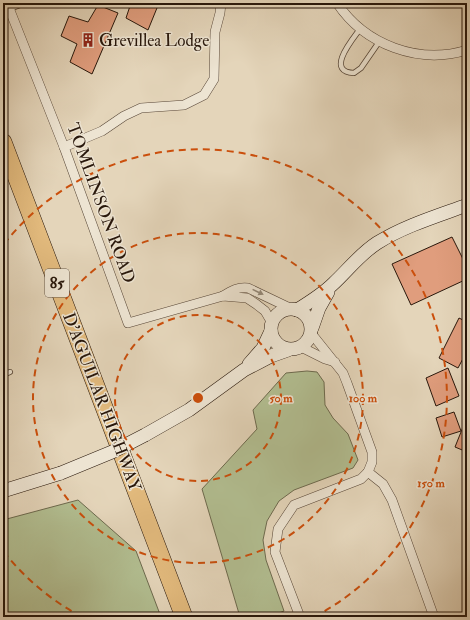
<svg xmlns="http://www.w3.org/2000/svg" width="470" height="620" font-family="'IM FELL Double Pica',serif">
  <style>
    .green { fill: #b2be91; stroke: #6d6a4e }
    .building { fill: #e09d7d; stroke: #28170b }
    .lines { fill: none; stroke-linecap: round; stroke-linejoin: round }
    .lane-casing { stroke: #574637; stroke-width: 6 }
    .street-casing { stroke: #574637; stroke-width: 10 }
    .secondary-casing { stroke: #28170b; stroke-width: 14 }
    .highway-casing { stroke: #28170b; stroke-width: 18 }
    .lane { stroke: #ede4d2; stroke-width: 4.5 }
    .street { stroke: #ede4d2; stroke-width: 9 }
    .secondary { stroke: #ede4d2; stroke-width: 13 }
    .highway { stroke: #e2ba7d; stroke-width: 17 }
    .secondary-bridge-casing { stroke: #28170b; stroke-width: 14; stroke-linecap: butt }
    .secondary-bridge { stroke: #ede4d2; stroke-width: 13 }
    .oneway { fill: #948878 }
    .ring { fill: none; stroke: #cb4f0c; stroke-width: 2; stroke-dasharray: 7 5 }
    .labels { text-anchor: middle; dominant-baseline: central; stroke-width: 3; stroke-linejoin: round; paint-order: stroke }
    .shield { fill: #ede4d2; stroke: #635447; stroke-width: 1 }
    .shield-label { font-size: 16px; font-weight: bold; fill: #28170b }
    .poi-label { font-size: 17px; fill: #28170b; stroke: #ede4d2; text-anchor: start }
    .street-label { font-size: 17px; fill: #28170b; stroke: #ede4d2 }
    .centre { fill: #cb4f0c; stroke: #ede4d2; stroke-width: 2 }
    .ring-label { font-size: 12px; text-anchor: middle; font-weight: bold; fill: #cb4f0c; stroke: #ede4d2; stroke-width: 3; stroke-linejoin: round; paint-order: stroke }
  </style>
  <rect width="100%" height="100%" fill="#e4d5ba"/>
  <filter id="stains"><feTurbulence type="fractalNoise" baseFrequency=".005" numOctaves="4"/><feColorMatrix values="0 0 0 0 .2 0 0 0 0 .09 0 0 0 0 .02 0 0 0 .5 -.17"/></filter>
  <radialGradient id="worn" r=".72"><stop offset=".6" stop-color="#630" stop-opacity="0"/><stop offset="1" stop-color="#630" stop-opacity=".3"/></radialGradient>
  <g class="green">
    <path d="M307,371L317,372L324,382L325,405L333,418L348,434L358,460L353,468L294,490L279,501L267,521L263,540L266,560L284,611L268,617H240L202,489L257,429L253,410L286,373Z"/>
    <path d="M78,500L136,551L161,617H3V520Z"/>
  </g>
  <g class="building">
    <path d="M131,3H159L148,30L126,18Z"/>
    <path d="M98,5L118,13L92,74L70,62L77,44L61,36L69,16L88,22Z"/>
    <path d="M452,237L467,267V279L411,305L392,264Z"/>
    <path d="M459,318L467,322V351L458,368L439,358Z"/>
    <path d="M448,368L459,396L436,406L426,378Z"/>
    <path d="M454,412L461,431L442,437L436,418Z"/>
    <path d="M463,427L467,430V452L455,447Z"/>
  </g>
  <g class="lines">
    <defs>
      <g id="lane">
        <path d="M10,9L25,3"/>
        <path d="M360,29C352,40 325,72 354,73L361,68L379,42"/>
        <path d="M3,375L10,372"/>
      </g>
      <g id="street">
        <path d="M7,3L64,147L128,323L223,296L247,298L256,304L265,311L272,323"/>
        <path d="M337,3C365,45 419,65 467,50"/>
        <path d="M64,147L102,131L124,116L141,108L184,105L204,95L214,79L215,32L220,13L221,3"/>
        <path d="M223,296C232,290 238,287 248,288L292,309"/>
        <path d="M311,333L343,373L347,383L372,452V462L368,472L383,484L392,500L434,617"/>
        <path d="M301,347L325,359L335,362"/>
        <path d="M300,617L275,552L278,529L294,505L361,479L368,472"/>
      </g>
      <g id="secondary">
        <circle cx="291" cy="329" r="20"/>
        <path d="M297,310C310,302 323,294 334,283C348,270 360,254 377,243C404,226 437,216 467,205"/>
        <path d="M312,328L319,308L328,292"/>
        <path d="M249,364L263,348L271,331"/>
        <path d="M145,435L189,410L244,370L271,356L288,350"/>
        <path d="M3,491L61,473"/>
      </g>
      <path id="highway" d="M3,142L184,617"/>
    </defs>
    <use href="#lane" class="lane-casing"/>
    <use href="#street" class="street-casing"/>
    <use href="#secondary" class="secondary-casing"/>
    <use href="#highway" class="highway-casing"/>
    <use href="#lane" class="lane"/>
    <use href="#street" class="street"/>
    <use href="#secondary" class="secondary"/>
    <use href="#highway" class="highway"/>
    <defs>
      <path id="secondary-bridge" d="M61,473L112,452L145,435"/>
    </defs>
    <use href="#secondary-bridge" class="secondary-bridge-casing"/>
    <use href="#secondary-bridge" class="secondary-bridge"/>
  </g>
  <defs><path id="oneway-solid" d="M-6-.8H1V-3.2L6.5 0L1 3.2V.8H-6Z"/></defs>
  <use class="oneway" href="#oneway-solid" transform="translate(258 292) rotate(26)"/>
  <g class="ring">
    <circle cx="198" cy="398" r="83"/>
    <circle cx="198" cy="398" r="165"/>
    <path d="M82 617A248 248 0 0 1 4 552M4 244A248 248 0 1 1 314 617"/>
  </g>
  <defs>
    <symbol id="building-bare" viewBox="-9 -9 18 18"><path d="M-4-6H4V6H1V3H-1V6H-4ZM-2.5-4.3h1.7v1.8h-1.7ZM.8-4.3h1.7v1.8H.8ZM-2.5-1h1.7V.8h-1.7ZM.8-1h1.7V.8H.8Z" fill="#8f2418" stroke="#ede4d2" stroke-width="2.5" paint-order="stroke"/></symbol>
  </defs>
  <g fill-rule="evenodd">
    <use href="#building-bare" x="78" y="30" width="20" height="20"/>
  </g>
  <g class="labels">
    <rect class="shield" x="45" y="269" width="24" height="28" rx="3"/>
    <g class="shield-label">
      <text x="57" y="283">85</text>
    </g>
    <g class="poi-label">
      <text x="99" y="40">Grevillea Lodge</text>
    </g>
    <g class="street-label">
      <text transform="translate(101 203) rotate(70)">TOMLINSON ROAD</text>
      <text transform="translate(102 402) rotate(69)">D'AGUILAR HIGHWAY</text>
    </g>
  </g>
  <circle cx="198" cy="398" r="6" class="centre"/>
  <g class="ring-label">
    <text x="281" y="402">50 m</text>
    <text x="363" y="402">100 m</text>
    <text x="431" y="487">150 m</text>
  </g>
  <rect width="470" height="620" fill="none" stroke="#e4d5ba" stroke-width="16"/>
  <rect x="4" y="4" width="462" height="612" fill="none" stroke="#28170b" stroke-width="2"/>
  <rect x="8" y="8" width="454" height="604" fill="none" stroke="#28170b"/>
  <rect width="100%" height="100%" filter="url(#stains)"/>
  <rect width="100%" height="100%" fill="url(#worn)"/>
</svg>
